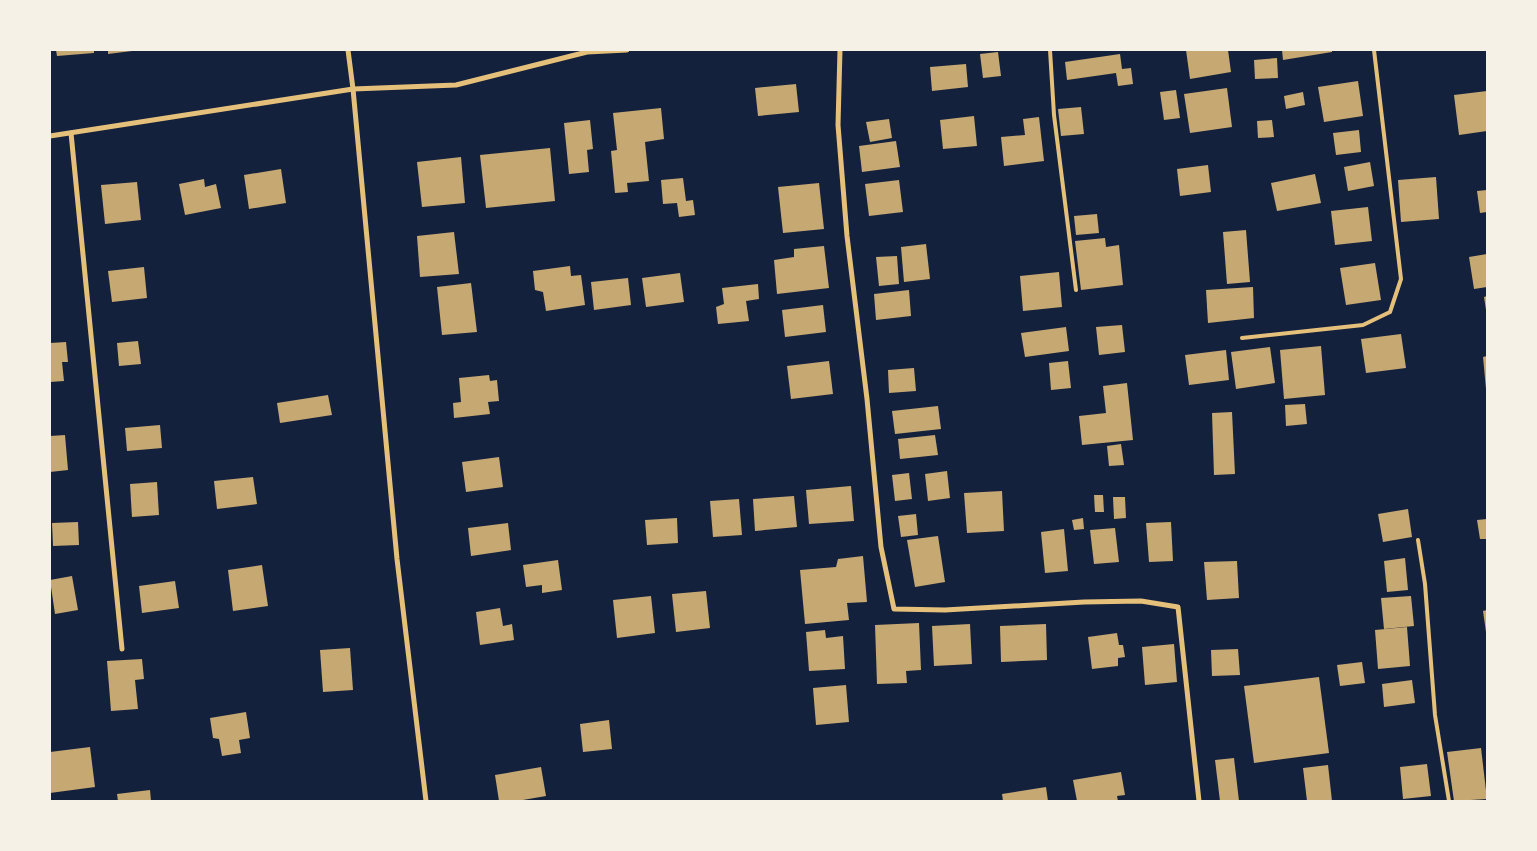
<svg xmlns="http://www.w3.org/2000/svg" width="1537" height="851" font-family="Helvetica,sans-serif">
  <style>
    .building { fill: #c6a872 }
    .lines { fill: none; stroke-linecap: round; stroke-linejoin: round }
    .service { stroke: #e5c07b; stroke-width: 4 }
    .minor { stroke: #e5c07b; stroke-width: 5 }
  </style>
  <rect width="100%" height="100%" fill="#14213d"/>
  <g class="building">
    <path d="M56,50H94V53L57,56Z"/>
    <path d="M108,50H132V51L108,54Z"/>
    <path d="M1186,50H1228L1231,72L1190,79Z"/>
    <path d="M1282,50H1332V52L1283,60Z"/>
    <path d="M998,52L1001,76L983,78L980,54Z"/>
    <path d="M1120,54L1122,69L1131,68L1133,84L1118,86L1116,73L1067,80L1065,62Z"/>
    <path d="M1277,58L1278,78L1255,79L1254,60Z"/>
    <path d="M966,64L968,87L932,91L930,67Z"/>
    <path d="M1358,81L1363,116L1324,122L1318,87Z"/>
    <path d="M796,84L799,112L758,116L755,88Z"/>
    <path d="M1227,88L1232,127L1190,133L1184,94Z"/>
    <path d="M1176,90L1180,118L1164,120L1160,92Z"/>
    <path d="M1487,91V131L1459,135L1454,95Z"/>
    <path d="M1303,92L1305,105L1286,109L1284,96Z"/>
    <path d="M1081,107L1084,134L1061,136L1058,109Z"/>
    <path d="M661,108L664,139L645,142L649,181L627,183L628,192L615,193L611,151L617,150L613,113Z"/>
    <path d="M974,116L977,146L943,149L940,120Z"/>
    <path d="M1039,117L1044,161L1004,166L1001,137L1025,135L1023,119Z"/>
    <path d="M889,119L892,138L870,142L866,122Z"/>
    <path d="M590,120L593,149L587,150L589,172L569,174L564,123Z"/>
    <path d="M1272,120L1274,137L1258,138L1257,121Z"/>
    <path d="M1359,130L1361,152L1336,155L1333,133Z"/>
    <path d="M896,141L900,167L862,172L859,146Z"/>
    <path d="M550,148L555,201L486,208L480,155Z"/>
    <path d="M461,157L465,203L422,207L417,162Z"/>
    <path d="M1370,162L1374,186L1348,191L1344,167Z"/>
    <path d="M1208,165L1211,192L1180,196L1177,169Z"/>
    <path d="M281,169L286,203L249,209L244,175Z"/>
    <path d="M1315,174L1321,203L1277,211L1271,183Z"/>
    <path d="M1436,177L1439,219L1401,222L1398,180Z"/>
    <path d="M683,178L686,201L693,200L695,215L679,217L677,203L663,204L661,180Z"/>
    <path d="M204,179L205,187L216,184L221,208L185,215L179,184Z"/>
    <path d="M899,180L903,212L869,216L865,184Z"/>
    <path d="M137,182L141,220L105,224L101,185Z"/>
    <path d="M819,183L824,229L783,233L778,187Z"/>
    <path d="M1487,190V212L1480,213L1477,191Z"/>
    <path d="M1368,207L1372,241L1335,245L1331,211Z"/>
    <path d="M1097,214L1099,233L1076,235L1074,216Z"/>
    <path d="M1246,230L1250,282L1227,284L1223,232Z"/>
    <path d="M454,232L459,274L420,277L417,236Z"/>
    <path d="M1105,238L1106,247L1119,245L1123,285L1081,290L1075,241Z"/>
    <path d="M926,244L930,279L904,282L901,247Z"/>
    <path d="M824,246L829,288L777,294L774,260L794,257V249Z"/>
    <path d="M1487,254V287L1474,289L1469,257Z"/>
    <path d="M897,256L899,284L879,286L876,257Z"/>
    <path d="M1375,263L1381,300L1346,305L1340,268Z"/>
    <path d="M570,266L571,276L581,275L585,305L546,311L543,292L535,290L533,271Z"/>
    <path d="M144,267L147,298L112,302L108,271Z"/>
    <path d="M1059,272L1062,307L1023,311L1020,276Z"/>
    <path d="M680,273L684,302L646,307L642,278Z"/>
    <path d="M628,278L631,305L594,310L591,282Z"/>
    <path d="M471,283L477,332L442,335L437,287Z"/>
    <path d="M758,284L759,299L746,301L749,321L718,324L716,307L724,304L722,288Z"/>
    <path d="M1253,287L1254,318L1208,323L1206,290Z"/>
    <path d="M909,290L911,316L876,320L874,294Z"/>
    <path d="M1487,296V310H1486L1484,297Z"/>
    <path d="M823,305L826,332L785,337L782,310Z"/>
    <path d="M1122,325L1125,352L1099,355L1096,327Z"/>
    <path d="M1066,327L1069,351L1025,357L1021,333Z"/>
    <path d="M1401,334L1406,368L1366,373L1361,339Z"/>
    <path d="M138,341L141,364L119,366L117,343Z"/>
    <path d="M66,342L68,362H62L64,381L50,382V343Z"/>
    <path d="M1321,346L1325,395L1284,399L1280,350Z"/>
    <path d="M1270,347L1275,383L1236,389L1231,352Z"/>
    <path d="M1226,350L1229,380L1189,385L1185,355Z"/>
    <path d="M1487,356V388L1486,389L1483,357Z"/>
    <path d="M829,361L833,394L791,399L787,366Z"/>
    <path d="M1068,361L1071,388L1051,390L1049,363Z"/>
    <path d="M914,368L916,391L889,393L888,370Z"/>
    <path d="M489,375L490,381L497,380L499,401L488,402L490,414L454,418L453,403L461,402L459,378Z"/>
    <path d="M1127,383L1133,440L1082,445L1079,416L1106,413L1103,386Z"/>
    <path d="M328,395L332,415L280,423L277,403Z"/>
    <path d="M1305,404L1307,424L1286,426L1285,405Z"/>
    <path d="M938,406L941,429L895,434L892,411Z"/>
    <path d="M1232,412L1235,474L1214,475L1212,413Z"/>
    <path d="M160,425L162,448L127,451L125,428Z"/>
    <path d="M65,435L68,470L50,472V436Z"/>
    <path d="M935,435L938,455L900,459L898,439Z"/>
    <path d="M1121,444L1124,465L1109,466L1107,446Z"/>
    <path d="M499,457L503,487L466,492L462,462Z"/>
    <path d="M947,471L950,498L928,501L925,474Z"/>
    <path d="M909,473L912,499L895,501L892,475Z"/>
    <path d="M253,477L257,504L217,509L214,481Z"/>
    <path d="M157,482L159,515L132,517L130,484Z"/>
    <path d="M851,486L854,521L809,524L806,490Z"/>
    <path d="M1002,491L1004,531L967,533L964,493Z"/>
    <path d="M1094,495H1103L1104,512H1095Z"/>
    <path d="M794,496L797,527L755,531L753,499Z"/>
    <path d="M1113,497H1125L1126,518L1114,519Z"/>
    <path d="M739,499L742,535L713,537L710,501Z"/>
    <path d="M1408,509L1412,537L1383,542L1378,514Z"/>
    <path d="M916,514L918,535L901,537L898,516Z"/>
    <path d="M677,518L678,543L647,545L645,520Z"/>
    <path d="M1083,518L1084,529L1074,530L1072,520Z"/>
    <path d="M1487,519V539H1480L1477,520Z"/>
    <path d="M78,522L79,545L53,546L52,523Z"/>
    <path d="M1171,522L1173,561L1149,562L1146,523Z"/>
    <path d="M508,523L511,550L471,556L468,528Z"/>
    <path d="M1115,528L1119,562L1094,564L1090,530Z"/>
    <path d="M1064,529L1068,571L1045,573L1041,532Z"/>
    <path d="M938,536L945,582L915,587L907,540Z"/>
    <path d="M863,556L867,602L847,603L849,620L805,624L800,570L836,567L838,559Z"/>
    <path d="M1405,558L1408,590L1387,592L1384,561Z"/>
    <path d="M558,560L562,590L542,593V585L526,587L523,565Z"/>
    <path d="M1237,561L1239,598L1207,600L1204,562Z"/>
    <path d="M262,565L268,606L233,611L228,570Z"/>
    <path d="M72,576L78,610L55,614L50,580Z"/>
    <path d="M175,581L179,608L142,613L139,586Z"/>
    <path d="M706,591L710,628L676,632L672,594Z"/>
    <path d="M651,596L655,633L617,638L613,600Z"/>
    <path d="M1411,596L1414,626L1384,629L1381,598Z"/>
    <path d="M500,608L503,626L512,624L514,640L480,645L476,612Z"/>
    <path d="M1487,610V632H1486L1483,611Z"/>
    <path d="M919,623L921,670L906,671L907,683L877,684L875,625Z"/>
    <path d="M970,624L972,664L934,666L932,626Z"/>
    <path d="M1046,624L1047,660L1001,662L1000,626Z"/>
    <path d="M1407,627L1410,666L1378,669L1375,630Z"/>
    <path d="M825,630L826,638L843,636L845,669L809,671L806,632Z"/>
    <path d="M1117,633L1119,645H1123L1125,657L1118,658V666L1092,669L1088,637Z"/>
    <path d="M1174,644L1177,682L1145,685L1142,647Z"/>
    <path d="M350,648L353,690L323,692L320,650Z"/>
    <path d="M1238,649L1240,675L1212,676L1211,650Z"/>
    <path d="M142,659L144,679L135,680L138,709L111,711L107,661Z"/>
    <path d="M1362,662L1365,683L1340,686L1337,665Z"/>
    <path d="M1319,677L1329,753L1254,763L1244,686Z"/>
    <path d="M1412,680L1415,703L1384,707L1382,684Z"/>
    <path d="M846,685L849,722L816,725L813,688Z"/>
    <path d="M246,712L250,738L239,740L241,753L222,756L219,739L213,738L210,718Z"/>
    <path d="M609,720L612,749L583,752L580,724Z"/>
    <path d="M90,747L95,787L50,793V752Z"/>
    <path d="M1481,748L1487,799L1454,801L1447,752Z"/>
    <path d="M1234,758L1239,801H1220L1215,760Z"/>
    <path d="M1427,764L1431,796L1403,799L1400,767Z"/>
    <path d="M1328,765L1332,801H1307L1303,768Z"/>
    <path d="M541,767L546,796L517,801H499L495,775Z"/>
    <path d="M1121,772L1125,795L1117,796L1118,801H1077L1073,780Z"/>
    <path d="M1046,787L1048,801H1003L1002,794Z"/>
    <path d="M150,790L151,801H118L117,794Z"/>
  </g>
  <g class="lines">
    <g class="service">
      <path d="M1050,50L1054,115L1076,290"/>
      <path d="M1242,338L1363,325L1390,312L1401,279L1374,50"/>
      <path d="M1418,540L1425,584L1435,715L1449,801"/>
    </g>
    <g class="minor">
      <path d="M348,50L353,89L397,559L426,801"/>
      <path d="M840,50L838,125L847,236L867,399L881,547L894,609L945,610L1084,602L1141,601L1178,607L1199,801"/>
      <path d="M71,133L122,649"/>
      <path d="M50,136L353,89L456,85L587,52L627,50"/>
    </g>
  </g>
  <rect width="1537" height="851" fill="none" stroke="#f6f1e7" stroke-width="102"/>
</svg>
